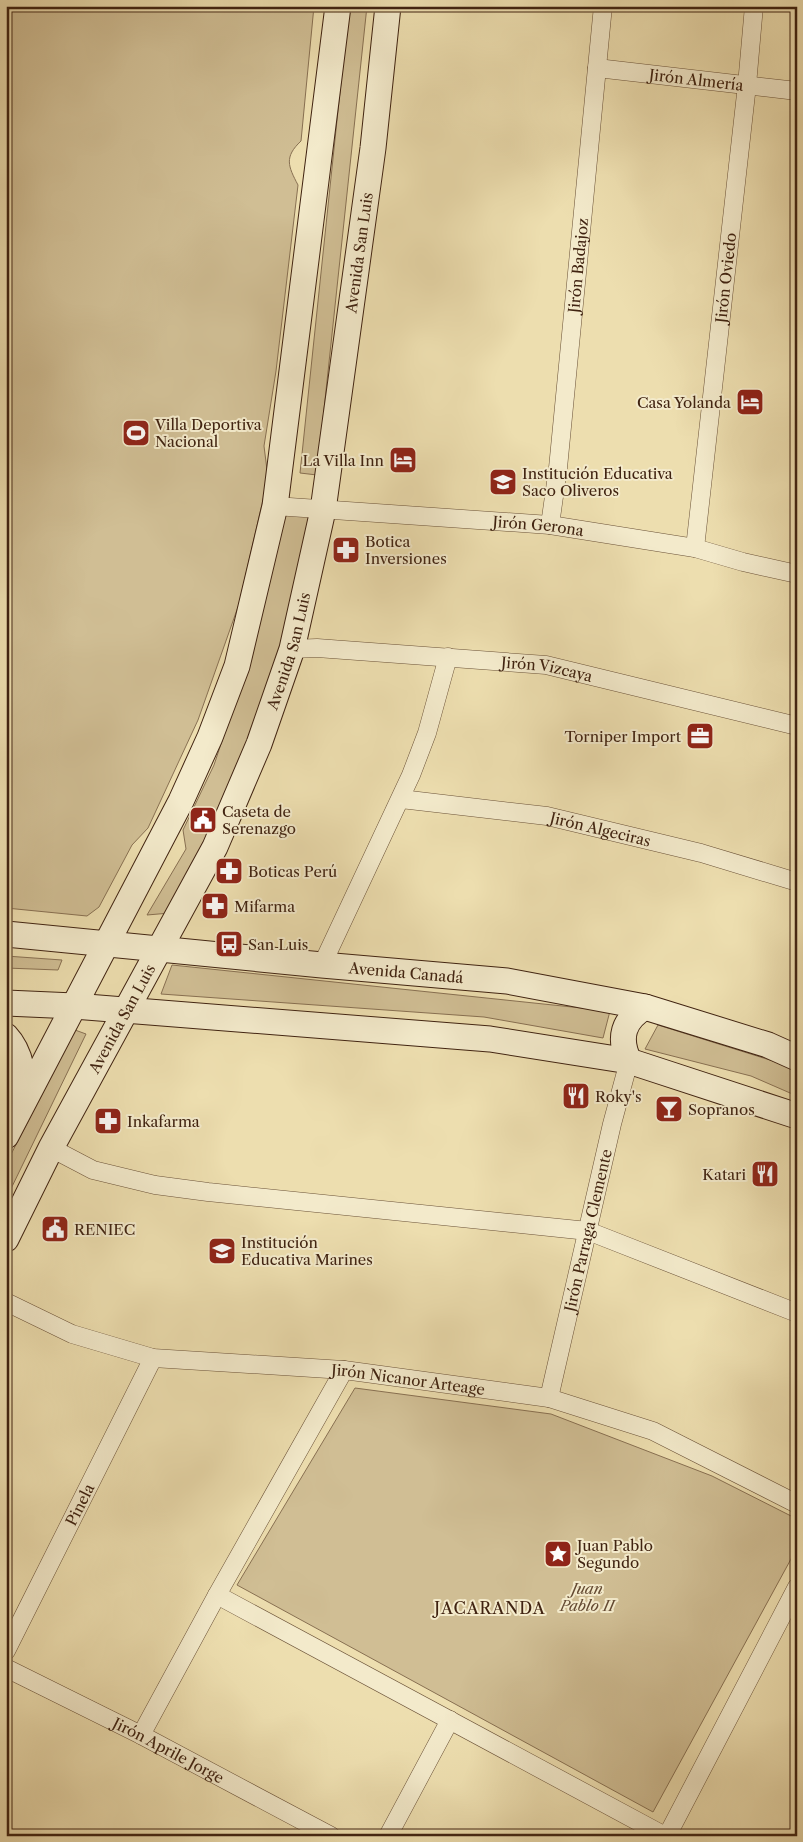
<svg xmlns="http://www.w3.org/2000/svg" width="803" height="1842" font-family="'Libre Caslon Text',serif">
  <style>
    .green { fill: #d0be94; stroke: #887052 }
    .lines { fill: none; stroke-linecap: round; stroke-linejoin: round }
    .street-casing { stroke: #6b5238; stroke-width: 19 }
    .secondary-casing { stroke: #402311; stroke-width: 27 }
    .street { stroke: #f3eacb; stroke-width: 18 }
    .secondary { stroke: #f3eacb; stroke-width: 25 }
    .labels { text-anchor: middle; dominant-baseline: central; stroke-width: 4; stroke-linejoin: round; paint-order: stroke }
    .street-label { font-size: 15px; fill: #402311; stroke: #f3eacb }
    .poi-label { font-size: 15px; fill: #402311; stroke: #f3eacb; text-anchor: start }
    .park-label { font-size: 15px; font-style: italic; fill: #644a32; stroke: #f3eacb }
    .neighbourhood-label { font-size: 16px; letter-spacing: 1px; fill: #402311; stroke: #f3eacb }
  </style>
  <rect width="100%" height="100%" fill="#eddeaf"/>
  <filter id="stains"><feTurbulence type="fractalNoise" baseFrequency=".004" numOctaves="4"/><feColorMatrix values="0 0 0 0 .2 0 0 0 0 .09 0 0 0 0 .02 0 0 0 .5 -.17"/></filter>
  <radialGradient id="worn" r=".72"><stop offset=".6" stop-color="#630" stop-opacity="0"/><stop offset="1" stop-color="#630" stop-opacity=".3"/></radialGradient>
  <g class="green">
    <path d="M6,6H314L301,141C284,157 288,166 298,185L276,371L264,446L268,478L239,604L198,720L148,828L132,845L99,907L87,916L6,908Z"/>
    <path d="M349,6H367L317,475L300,473Z"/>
    <path d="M282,514L314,517L281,648L252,741L170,913L147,915L186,849L183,830L214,765L245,672Z"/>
    <path d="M6,956L62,960L58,970L6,968Z"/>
    <path d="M172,965L610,1011L603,1038L484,1017L161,994Z"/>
    <path d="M658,1025L773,1061L797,1071V1096L751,1076L645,1049Z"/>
    <path d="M75,1030L86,1034L6,1199V1164Z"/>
    <path d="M355,1388L551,1414L712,1476L797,1519V1548L653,1812L237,1585Z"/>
  </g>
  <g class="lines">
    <defs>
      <g id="street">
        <path id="s1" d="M597,68L797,91"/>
        <path id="s2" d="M275,506L550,525L695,548L743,562L797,574"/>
        <path id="s3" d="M550,525L558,468L603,6"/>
        <path id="s4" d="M695,548L747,85L754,6"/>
        <path id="s5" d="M292,649L317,648L546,665L797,726"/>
        <path id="s6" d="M401,799L547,816L701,853L797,882"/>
        <path d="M322,965L411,775L427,733L448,657"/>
        <path d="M51,1148L93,1170L155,1185L208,1192L588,1231L797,1313"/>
        <path id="s7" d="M6,1302L72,1334L153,1358L344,1370L549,1398L653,1431L797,1504"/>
        <path id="s8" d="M549,1398L612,1124L629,1061"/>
        <path d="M217,1595L665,1836"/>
        <path id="s9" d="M6,1651L153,1358"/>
        <path id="s10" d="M6,1668L141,1735L331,1836"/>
        <path d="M141,1735L217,1595L344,1370"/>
        <path d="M388,1836L450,1720"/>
        <path d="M667,1836L797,1587"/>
      </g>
      <g id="secondary">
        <path id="s11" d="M6,934L322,965L507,981L645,1007L768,1045L797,1058"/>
        <path d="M6,1003L74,1006L490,1039L629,1061L797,1116"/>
        <path d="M6,1036C22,1053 24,1078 24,1100"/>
        <path d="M629,1061C618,1038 623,1020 645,1007"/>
        <path d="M6,1136L181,801L210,737L237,666L275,506L338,6"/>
        <path id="s12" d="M6,1239L51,1148L215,847L259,744L292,649L323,510L373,148L388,6"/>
      </g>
    </defs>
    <use href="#street" class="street-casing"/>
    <use href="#secondary" class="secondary-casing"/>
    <use href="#street" class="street"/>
    <use href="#secondary" class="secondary"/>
  </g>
  <defs>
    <symbol id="hotel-square" viewBox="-11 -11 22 22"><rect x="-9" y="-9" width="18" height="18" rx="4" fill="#8f2418" stroke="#f3eacb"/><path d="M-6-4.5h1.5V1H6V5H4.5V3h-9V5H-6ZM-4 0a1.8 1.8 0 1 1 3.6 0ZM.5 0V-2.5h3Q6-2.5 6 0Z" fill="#fff"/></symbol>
    <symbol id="stadium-square" viewBox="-11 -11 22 22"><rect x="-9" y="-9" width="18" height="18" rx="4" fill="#8f2418" stroke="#f3eacb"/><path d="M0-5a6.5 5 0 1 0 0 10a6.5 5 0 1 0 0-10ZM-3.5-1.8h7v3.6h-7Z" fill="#fff"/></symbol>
    <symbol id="school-square" viewBox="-11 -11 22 22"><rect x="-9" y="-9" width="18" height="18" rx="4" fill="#8f2418" stroke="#f3eacb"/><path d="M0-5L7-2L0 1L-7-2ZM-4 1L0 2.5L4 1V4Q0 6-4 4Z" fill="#fff"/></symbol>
    <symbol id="pharmacy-square" viewBox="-11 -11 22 22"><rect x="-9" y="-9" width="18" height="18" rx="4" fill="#8f2418" stroke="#f3eacb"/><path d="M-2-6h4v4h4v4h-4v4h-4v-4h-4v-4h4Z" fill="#fff"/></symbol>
    <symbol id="office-square" viewBox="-11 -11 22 22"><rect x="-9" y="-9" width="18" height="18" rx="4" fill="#8f2418" stroke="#f3eacb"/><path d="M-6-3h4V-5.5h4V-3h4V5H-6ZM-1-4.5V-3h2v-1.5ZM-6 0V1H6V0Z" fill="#fff"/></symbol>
    <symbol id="civic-square" viewBox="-11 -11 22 22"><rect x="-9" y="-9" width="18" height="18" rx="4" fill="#8f2418" stroke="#f3eacb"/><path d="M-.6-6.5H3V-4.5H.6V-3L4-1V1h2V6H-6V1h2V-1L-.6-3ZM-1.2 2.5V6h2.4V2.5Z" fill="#fff"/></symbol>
    <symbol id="bus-square" viewBox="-11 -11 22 22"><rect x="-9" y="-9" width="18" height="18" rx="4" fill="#8f2418" stroke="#f3eacb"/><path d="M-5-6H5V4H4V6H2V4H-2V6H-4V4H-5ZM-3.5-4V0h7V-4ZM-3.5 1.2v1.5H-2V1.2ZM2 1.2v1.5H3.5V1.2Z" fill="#fff"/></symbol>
    <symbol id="restaurant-square" viewBox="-11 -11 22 22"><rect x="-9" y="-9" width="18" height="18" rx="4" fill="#8f2418" stroke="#f3eacb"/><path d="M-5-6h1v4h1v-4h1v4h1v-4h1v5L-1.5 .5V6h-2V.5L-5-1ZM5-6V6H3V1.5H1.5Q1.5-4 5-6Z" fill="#fff"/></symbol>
    <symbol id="bar-square" viewBox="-11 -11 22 22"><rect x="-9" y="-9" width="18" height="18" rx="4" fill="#8f2418" stroke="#f3eacb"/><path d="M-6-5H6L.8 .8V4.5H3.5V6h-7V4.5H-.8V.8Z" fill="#fff"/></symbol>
    <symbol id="sight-square" viewBox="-11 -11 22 22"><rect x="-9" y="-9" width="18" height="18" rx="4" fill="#8f2418" stroke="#f3eacb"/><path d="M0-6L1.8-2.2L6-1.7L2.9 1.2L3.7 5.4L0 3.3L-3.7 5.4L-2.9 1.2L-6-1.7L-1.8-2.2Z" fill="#fff"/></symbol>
  </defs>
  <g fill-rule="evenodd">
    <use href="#hotel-square" x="734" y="386" width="32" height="32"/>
    <use href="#stadium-square" x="120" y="417" width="32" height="32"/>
    <use href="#hotel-square" x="387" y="444" width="32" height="32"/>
    <use href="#school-square" x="487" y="466" width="32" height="32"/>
    <use href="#pharmacy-square" x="330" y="534" width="32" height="32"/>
    <use href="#office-square" x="684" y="720" width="32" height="32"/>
    <use href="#civic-square" x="187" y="804" width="32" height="32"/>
    <use href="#pharmacy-square" x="213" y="855" width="32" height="32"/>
    <use href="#pharmacy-square" x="199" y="890" width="32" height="32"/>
    <use href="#bus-square" x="213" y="928" width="32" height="32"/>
    <use href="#restaurant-square" x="560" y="1080" width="32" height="32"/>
    <use href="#bar-square" x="653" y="1093" width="32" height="32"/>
    <use href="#pharmacy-square" x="92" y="1105" width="32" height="32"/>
    <use href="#restaurant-square" x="749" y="1158" width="32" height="32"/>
    <use href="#civic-square" x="39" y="1213" width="32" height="32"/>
    <use href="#school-square" x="206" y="1235" width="32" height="32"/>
    <use href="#sight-square" x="542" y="1538" width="32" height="32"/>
  </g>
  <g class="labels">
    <g class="street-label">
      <text stroke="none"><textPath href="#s1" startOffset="100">Jirón Almería</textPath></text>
      <text stroke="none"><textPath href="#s12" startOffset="1059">Avenida San Luis</textPath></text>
      <text stroke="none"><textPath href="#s3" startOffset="261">Jirón Badajoz</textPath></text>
      <text stroke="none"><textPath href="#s4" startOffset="272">Jirón Oviedo</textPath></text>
      <text stroke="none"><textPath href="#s2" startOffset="264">Jirón Gerona</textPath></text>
      <text stroke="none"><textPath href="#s12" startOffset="654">Avenida San Luis</textPath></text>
      <text stroke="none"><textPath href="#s5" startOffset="256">Jirón Vizcaya</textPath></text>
      <text stroke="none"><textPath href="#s6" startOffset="202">Jirón Algeciras</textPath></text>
      <text stroke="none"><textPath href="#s11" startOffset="402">Avenida Canadá</textPath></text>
      <text stroke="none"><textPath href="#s12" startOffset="249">Avenida San Luis</textPath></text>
      <text stroke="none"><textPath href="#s8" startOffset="172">Jirón Parraga Clemente</textPath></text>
      <text stroke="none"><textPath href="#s7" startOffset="414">Jirón Nicanor Arteage</textPath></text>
      <text stroke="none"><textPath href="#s9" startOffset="164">Pinela</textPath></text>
      <text stroke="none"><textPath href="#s10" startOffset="182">Jirón Aprile Jorge</textPath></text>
    </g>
    <g class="poi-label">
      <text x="731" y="402" text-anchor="end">Casa Yolanda</text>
      <text x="155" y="424">Villa Deportiva<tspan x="155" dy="17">Nacional</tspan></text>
      <text x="384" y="460" text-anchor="end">La Villa Inn</text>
      <text x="522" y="473">Institución Educativa<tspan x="522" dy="17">Saco Oliveros</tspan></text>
      <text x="365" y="541">Botica<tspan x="365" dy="17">Inversiones</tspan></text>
      <text x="681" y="736" text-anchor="end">Torniper Import</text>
      <text x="222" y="811">Caseta de<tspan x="222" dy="17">Serenazgo</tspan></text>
      <text x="248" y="871">Boticas Perú</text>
      <text x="234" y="906">Mifarma</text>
      <text x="248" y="944">San Luis</text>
      <text x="595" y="1096">Roky's</text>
      <text x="688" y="1109">Sopranos</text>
      <text x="127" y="1121">Inkafarma</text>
      <text x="746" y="1174" text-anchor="end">Katari</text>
      <text x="74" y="1229">RENIEC</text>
      <text x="241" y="1242">Institución<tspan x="241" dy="17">Educativa Marines</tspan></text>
      <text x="577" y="1545">Juan Pablo<tspan x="577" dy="17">Segundo</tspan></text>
    </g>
    <g class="park-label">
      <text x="587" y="1588">Juan<tspan x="587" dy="17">Pablo II</tspan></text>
    </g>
    <g class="neighbourhood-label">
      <text x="490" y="1608">JACARANDA</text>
    </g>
  </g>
  <rect width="803" height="1842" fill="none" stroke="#eddeaf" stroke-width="25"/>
  <rect x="8" y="8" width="788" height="1827" fill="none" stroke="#402311" stroke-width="2.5"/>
  <rect x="12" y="12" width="778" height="1817" fill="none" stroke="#402311"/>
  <rect width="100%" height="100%" filter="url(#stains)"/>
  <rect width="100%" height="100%" fill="url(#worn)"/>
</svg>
